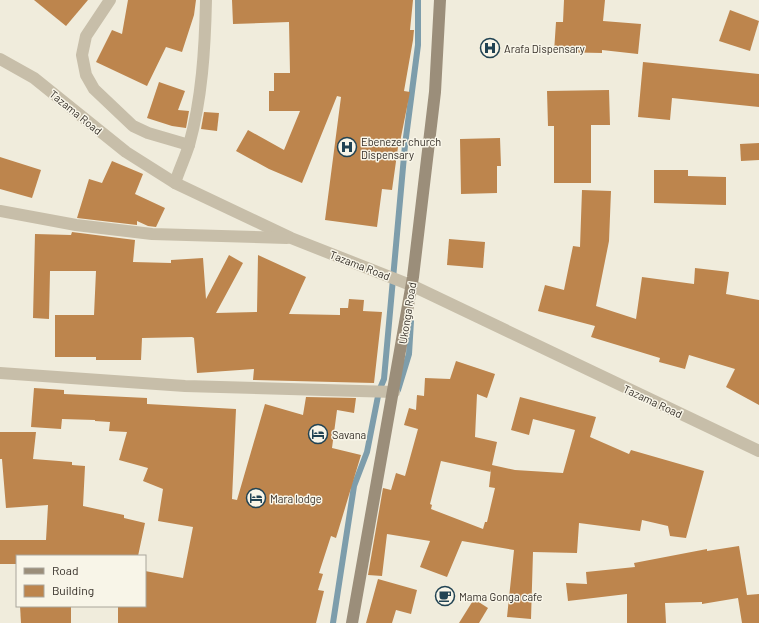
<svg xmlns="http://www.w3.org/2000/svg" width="759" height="623" font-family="Barlow,sans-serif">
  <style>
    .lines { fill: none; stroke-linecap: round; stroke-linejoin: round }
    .stream { stroke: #7d9dab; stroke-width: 6 }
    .building { fill: #bd854d; fill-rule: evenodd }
    .street { stroke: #c7bea9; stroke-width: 12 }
    .secondary { stroke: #9b8e7a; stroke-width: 12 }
    .labels { text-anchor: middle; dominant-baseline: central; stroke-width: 3; stroke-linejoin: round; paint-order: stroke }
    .poi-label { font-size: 11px; fill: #352f28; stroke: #f8f5e8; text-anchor: start }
    .street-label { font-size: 11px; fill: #352f28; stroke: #f8f5e8 }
  </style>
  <rect width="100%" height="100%" fill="#f0ecdc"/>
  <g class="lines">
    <g class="stream">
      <path d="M398,390L409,354L411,321"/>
      <path d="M333,623L354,486L367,452L379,391L384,379L405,145L418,45V0"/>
    </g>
  </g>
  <g class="building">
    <path d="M34,0H88L66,26Z"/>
    <path d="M128,0H196L194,15L182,52L166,47L147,86L96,62L112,30L122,34Z"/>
    <path d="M232,0H413L410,30H414L413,40L404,91L410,92L399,147H398L392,190L382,189L377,227L325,220L341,97L337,96L302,183L269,169L236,151L248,130L284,150L300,111H269V91H274V73H290L289,22L233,24Z"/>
    <path d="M564,0H605L603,21L641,24L638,54L602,50V53L554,52L556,22H563Z"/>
    <path d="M730,10L759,21L750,51L719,41Z"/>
    <path d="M643,62L759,74V107L672,98L670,120L638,117Z"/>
    <path d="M159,82L185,91L178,110L189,111L186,128L172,126L147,118Z"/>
    <path d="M609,90L610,125H591V183H554V126H548L547,91Z"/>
    <path d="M204,112L219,113L217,131L201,129Z"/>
    <path d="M500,138L501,166H497V193L461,194L460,139Z"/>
    <path d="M759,143V160L741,161L740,144Z"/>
    <path d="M0,157L41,170L32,198L0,189Z"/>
    <path d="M112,161L143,174L135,194L165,208L156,227L148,226L137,221V225L77,218L89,179L102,183Z"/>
    <path d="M654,170H688V176L726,177V205L654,203Z"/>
    <path d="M582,190L611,191L609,241L596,306L636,319L642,277L694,284L695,268L729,272L726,294L759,300V405L726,387L735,369L689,355L685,369L659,362L660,358L591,337L595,326L538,311L545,285L564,290L573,246L580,247Z"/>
    <path d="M72,232L135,240L133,262L171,263V260L203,258L206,299L229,255L243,263L216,313L257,312L258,255L306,277L289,314L340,315V308H348L349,299L364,300L363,311L382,312L374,383L253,380L254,369L197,373L194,338L192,337L142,338L141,360H96V357H55V315H94L96,271H50L49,319L33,318L35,234L71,235Z"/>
    <path d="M449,239L485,242L483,268L447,265Z"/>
    <path d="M456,361L495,374L487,398L477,394L475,437L497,442L492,465L515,470L563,473L575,430L533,419L529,435L511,430L520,397L596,417L590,437L629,454L631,450L704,471L686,538L670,536L668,526L642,520L640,531L579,523L577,553L533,552L531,619L507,617L514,550L462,541L447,577L420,567L430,541L387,534L382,576L368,575L383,488L391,490L396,473L405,476L418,429L404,425L409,408L416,410L417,395L424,396L425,378L450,379ZM441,461L491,472V469L489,487L495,488L487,522H485L483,529L431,509L432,505L430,504Z"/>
    <path d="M34,388L64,390V394L147,398V404L236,409L232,499L237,500L265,404L303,415L306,397L356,398L354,413L337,410L332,448L361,455L336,538L331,536L319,573L323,574L318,590L324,591L316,623H118V606H145V571L183,578L193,527L158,521L163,489L143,481L148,468L119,460L127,432L109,431L110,422L95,421V420L62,419L61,429L31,427Z"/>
    <path d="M0,432H36L33,459L72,462V465L85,466L83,506L124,515V518L145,523L138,556H17V564H0V540H46L48,505L6,508L2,459H0Z"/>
    <path d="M739,546L747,595L759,594V623H742L738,598L702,604V602L665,603L666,623H627V594L568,601L566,583L587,584L586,572L635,567L634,563L707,549V551Z"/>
    <path d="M378,579L417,590L411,614L396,610L392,623H366Z"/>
    <path d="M474,599L488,608L479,623H459Z"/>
    <path d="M20,606H71V623H21Z"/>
  </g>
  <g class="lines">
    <g class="street">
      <path d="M110,0L86,36L82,55L86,75L94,89L133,126L148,133L189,145"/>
      <path d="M0,59L34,78L126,152L175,183L291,238L413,286L759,451"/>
      <path d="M175,183C179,170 185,158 189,145C202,99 205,48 206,0"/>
      <path d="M0,211L76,225L152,234L287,238"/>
      <path d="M0,373L185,386L394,392"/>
    </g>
    <path class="secondary" d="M352,623L413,277L435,92L440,0"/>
  </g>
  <defs>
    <symbol id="hospital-ring" viewBox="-11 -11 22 22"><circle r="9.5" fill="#f8f5e8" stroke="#214353" stroke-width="1.5"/><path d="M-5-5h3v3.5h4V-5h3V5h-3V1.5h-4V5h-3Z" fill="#214353"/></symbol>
    <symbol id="hotel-ring" viewBox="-11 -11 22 22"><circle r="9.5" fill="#f8f5e8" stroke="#214353" stroke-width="1.5"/><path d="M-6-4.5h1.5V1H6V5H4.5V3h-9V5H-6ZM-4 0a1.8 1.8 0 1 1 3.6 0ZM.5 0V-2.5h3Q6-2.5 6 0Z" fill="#214353"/></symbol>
    <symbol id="cafe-ring" viewBox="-11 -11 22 22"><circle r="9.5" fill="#f8f5e8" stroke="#214353" stroke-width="1.5"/><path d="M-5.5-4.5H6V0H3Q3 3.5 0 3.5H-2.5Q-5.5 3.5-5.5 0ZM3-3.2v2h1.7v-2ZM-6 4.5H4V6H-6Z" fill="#214353"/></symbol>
  </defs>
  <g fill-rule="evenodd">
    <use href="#hospital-ring" x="479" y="37" width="22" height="22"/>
    <use href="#hospital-ring" x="336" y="136" width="22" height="22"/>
    <use href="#hotel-ring" x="307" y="423" width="22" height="22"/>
    <use href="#hotel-ring" x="245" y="487" width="22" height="22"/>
    <use href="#cafe-ring" x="434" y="585" width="22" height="22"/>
  </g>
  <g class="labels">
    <g class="poi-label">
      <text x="504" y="48">Arafa Dispensary</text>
      <text x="361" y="141">Ebenezer church<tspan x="361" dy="13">Dispensary</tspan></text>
      <text x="332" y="434">Savana</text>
      <text x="270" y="498">Mara lodge</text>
      <text x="459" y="596">Mama Gonga cafe</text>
    </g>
    <g class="street-label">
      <text transform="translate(76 112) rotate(39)">Tazama Road</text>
      <text transform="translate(360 265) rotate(21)">Tazama Road</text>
      <text transform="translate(407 313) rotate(-81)">Ukonga Road</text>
      <text transform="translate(653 401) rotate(25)">Tazama Road</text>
    </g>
  </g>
  <rect x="16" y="555" width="130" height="52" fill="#f8f5e8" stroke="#aaa69b"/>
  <rect x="24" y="568" width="20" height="6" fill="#9b8e7a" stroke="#aaa69b"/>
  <text x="52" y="575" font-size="12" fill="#352f28">Road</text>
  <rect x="24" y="585" width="20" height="12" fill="#bd854d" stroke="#aaa69b"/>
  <text x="52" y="595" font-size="12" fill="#352f28">Building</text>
</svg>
